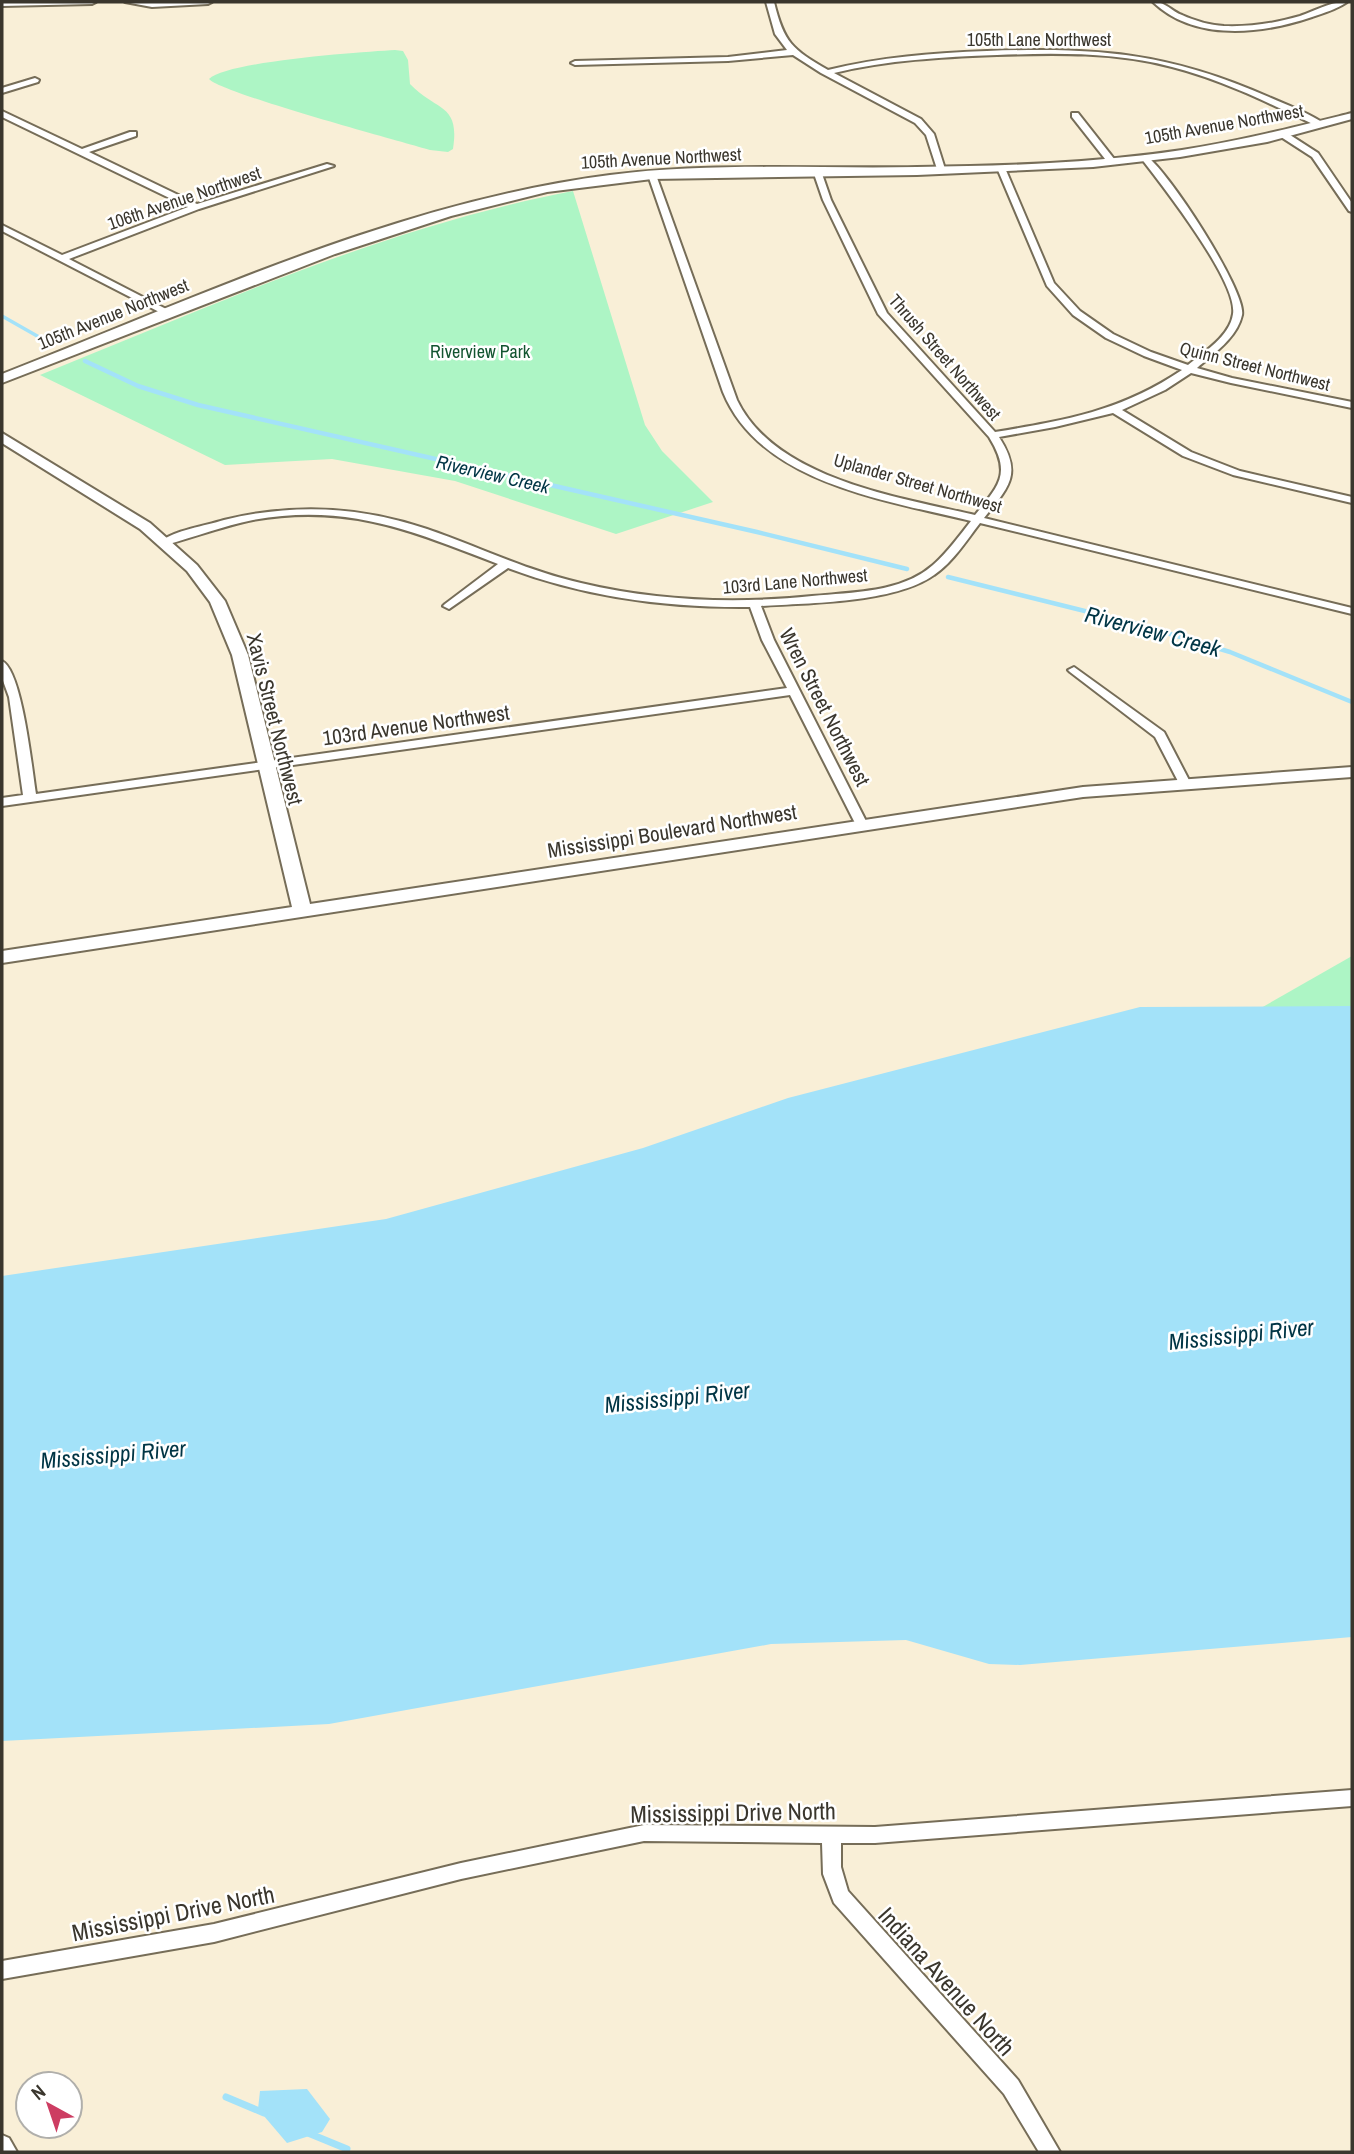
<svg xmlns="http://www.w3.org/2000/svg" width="1354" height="2154" font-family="'Archivo Narrow',sans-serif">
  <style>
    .green { fill: #adf5c5 }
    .water { fill: #a3e2f9 }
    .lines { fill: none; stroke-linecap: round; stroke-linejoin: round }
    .stream-far2 { stroke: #a3e2f9; stroke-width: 3.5 }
    .stream-far1 { stroke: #a3e2f9; stroke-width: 4.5 }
    .stream { stroke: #a3e2f9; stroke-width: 7 }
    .street-casing { stroke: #766d58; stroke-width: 4 }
    .secondary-casing { stroke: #766d58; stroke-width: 4 }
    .street { fill: #fff; fill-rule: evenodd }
    .secondary { fill: #fff; fill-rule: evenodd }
    .labels { text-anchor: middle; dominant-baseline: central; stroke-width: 5; stroke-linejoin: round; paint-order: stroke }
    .far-street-label { font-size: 18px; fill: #3a362d; stroke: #fff }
    .far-park-label { font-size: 18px; fill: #125430; stroke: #fff }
    .far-water-label { font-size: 19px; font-style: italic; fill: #003545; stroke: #fff }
    .street-label { font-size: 21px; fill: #3a362d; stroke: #fff }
    .water-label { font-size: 23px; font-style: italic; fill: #003545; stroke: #fff }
    .near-street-label { font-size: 24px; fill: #3a362d; stroke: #fff }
  </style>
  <rect width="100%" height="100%" fill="#f9efd7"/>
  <g class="green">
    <path d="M395,50L403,51L408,60L410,84C437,112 460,103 453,149L448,152L430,150C399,141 221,93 209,79C228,61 362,52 395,50Z"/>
    <path d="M573,191L645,425L662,451L713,502L616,534L455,481L332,459L225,465L40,375C214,305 388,226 573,191Z"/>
    <path d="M1352,956V1021L1224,1029Z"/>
  </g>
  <g class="water">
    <path d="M1352,1006V1637L1020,1665L989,1664L906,1640L771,1644L329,1724L2,1741V1276L386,1219L643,1148L788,1098L1140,1007Z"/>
    <path d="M307,2089L330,2119L322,2132L287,2143L258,2109L260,2091Z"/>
  </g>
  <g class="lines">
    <path class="stream-far2" d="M2,316L53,345"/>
    <g class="stream-far1">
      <path d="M85,361L138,386L198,405L757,532L907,569"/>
      <path d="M948,577L1137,624L1230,652L1352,702"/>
    </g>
    <g class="stream">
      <path d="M226,2097L264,2113"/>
      <path d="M308,2133L347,2149"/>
    </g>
    <defs>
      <g id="street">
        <path d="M2,2H96L92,4L2,6Z"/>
        <path d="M125,2H212L208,4L152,7Z"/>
        <path d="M766,2H774C784,43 792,49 828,70C880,57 933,53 987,51C1095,47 1168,52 1269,97C1287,105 1310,113 1326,125L1319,127C1271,104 1223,80 1172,67C1115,52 1056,53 997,55C942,57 888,60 834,73L921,119L934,134L945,169L941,172L937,169L926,135L915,123L821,73L793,55L728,61L575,65L571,63L575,61L728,57L787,50L775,34Z"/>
        <path d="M1153,2C1165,1 1171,11 1182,15C1195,21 1210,25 1224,26C1250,27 1276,23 1300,16C1315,11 1331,1 1347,2C1337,9 1324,13 1312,17C1262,34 1195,42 1153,2Z"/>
        <path d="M35,78L39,80L38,82L2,93V88Z"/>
        <path d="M2,111L82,149L130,132H136V136L89,152L197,204L327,164L334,166L199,209L69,259L170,311L172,313L167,316L2,231V225L62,255L188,207L2,117Z"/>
        <path d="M1072,113H1078L1115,160V164H1109L1072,117Z"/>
        <path d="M1281,133H1287L1318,153L1352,203V212L1349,211L1312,157L1281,137Z"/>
        <path d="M1145,155C1166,167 1247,292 1242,315C1237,338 1213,354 1197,368L1232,378L1352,402V408L1231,383L1191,373L1165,390L1122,410L1191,452L1240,471L1352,497V503L1233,475L1183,456L1113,413L1055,427L999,437C1023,474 1009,487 984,518L1352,608V614L980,523C966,541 953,562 934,575C895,603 809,603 761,606L774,640L868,825L862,829L856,825L790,695L2,806V798L23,795L9,697L2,678V661C22,670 32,769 36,794L787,688L762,640L750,607C667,608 585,597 508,568L449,609L443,606L445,604L498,564C412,531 348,503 253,520C223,526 195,537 165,545L160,542C175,530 205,526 224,520C293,503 360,506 427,529C479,547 528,571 581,583C657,601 735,604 812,596C853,592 901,593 933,565C948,552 959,536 971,521C885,500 760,483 723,392L648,175L652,172L656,175L737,400C775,479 898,497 975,515C999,485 1012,474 989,437L878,314L823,200L813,171L817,168L821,171L831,200L887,313L995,432C1067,420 1121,411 1182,370L1144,356L1106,338L1073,315L1047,286L997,168L998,166L1005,168L1054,283L1080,311L1113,334L1151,352L1188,365C1204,352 1230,336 1233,314C1238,282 1162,185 1141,158Z"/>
        <path d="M1074,667L1164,732L1191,784L1189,787H1181L1155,737L1070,672L1068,670Z"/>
        <path d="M1352,1790V1806L875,1843H841V1867L848,1891L1018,2080L1060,2152H1039L1004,2094L834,1903L823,1874L822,1843L644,1841L461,1879L214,1942L2,1979V1961L214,1924L461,1863L644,1825L875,1827Z"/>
        <path d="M2,2135L9,2138L17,2152H2Z"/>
      </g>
      <g id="secondary">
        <path d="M1352,113V119L1267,142L1180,157L1093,167L917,175L652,179L547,192L451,216L335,254L2,383V374C199,297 399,202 610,175C711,162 816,169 917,167C1005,166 1095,163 1182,150C1240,141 1295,127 1352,113Z"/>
        <path d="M2,433L150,523L197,565L225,601L248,655L310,904L1083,787L1352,767V777L1083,797L2,963V951L292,907L232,655L210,602L187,571L140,529L2,443Z"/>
      </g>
    </defs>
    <use href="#street" class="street-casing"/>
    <use href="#secondary" class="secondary-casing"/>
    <use href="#street" class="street"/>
    <use href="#secondary" class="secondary"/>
  </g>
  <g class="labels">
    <g class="far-street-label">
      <text x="1039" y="39">105th Lane Northwest</text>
      <text transform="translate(1224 124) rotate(-10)">105th Avenue Northwest</text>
      <text transform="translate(661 158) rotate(-3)">105th Avenue Northwest</text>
      <text transform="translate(184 198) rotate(-19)">106th Avenue Northwest</text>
      <text transform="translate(113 314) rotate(-22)">105th Avenue Northwest</text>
      <text transform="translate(945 357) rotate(49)">Thrush Street Northwest</text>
      <text transform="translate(1255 366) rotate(14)">Quinn Street Northwest</text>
      <text transform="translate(918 483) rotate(16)">Uplander Street Northwest</text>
      <text transform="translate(795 581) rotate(-5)">103rd Lane Northwest</text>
    </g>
    <g class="far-park-label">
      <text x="480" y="351">Riverview Park</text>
    </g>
    <g class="far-water-label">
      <text transform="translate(493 474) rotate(13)">Riverview Creek</text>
    </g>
    <g class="street-label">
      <text transform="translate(825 707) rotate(63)">Wren Street Northwest</text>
      <text transform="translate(275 719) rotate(76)">Xavis Street Northwest</text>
      <text transform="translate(416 725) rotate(-8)">103rd Avenue Northwest</text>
      <text transform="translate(672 831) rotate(-9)">Mississippi Boulevard Northwest</text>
    </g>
    <g class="water-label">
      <text transform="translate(1153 631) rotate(15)">Riverview Creek</text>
      <text transform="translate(1241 1334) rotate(-6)">Mississippi River</text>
      <text transform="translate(677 1397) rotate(-6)">Mississippi River</text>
      <text transform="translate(113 1454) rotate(-5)">Mississippi River</text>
    </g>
    <g class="near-street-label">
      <text transform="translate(733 1812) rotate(-1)">Mississippi Drive North</text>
      <text transform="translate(173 1913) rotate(-11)">Mississippi Drive North</text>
      <text transform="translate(947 1981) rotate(48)">Indiana Avenue North</text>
    </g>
  </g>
  <rect width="1354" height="2154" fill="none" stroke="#3a362d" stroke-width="7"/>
  <g transform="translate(49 2105) rotate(320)"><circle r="33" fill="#ffffff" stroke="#b0afab" stroke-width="2"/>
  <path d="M0-5L12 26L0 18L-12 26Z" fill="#cd3d62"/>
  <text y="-10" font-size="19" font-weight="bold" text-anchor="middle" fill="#3a362d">N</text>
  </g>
</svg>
